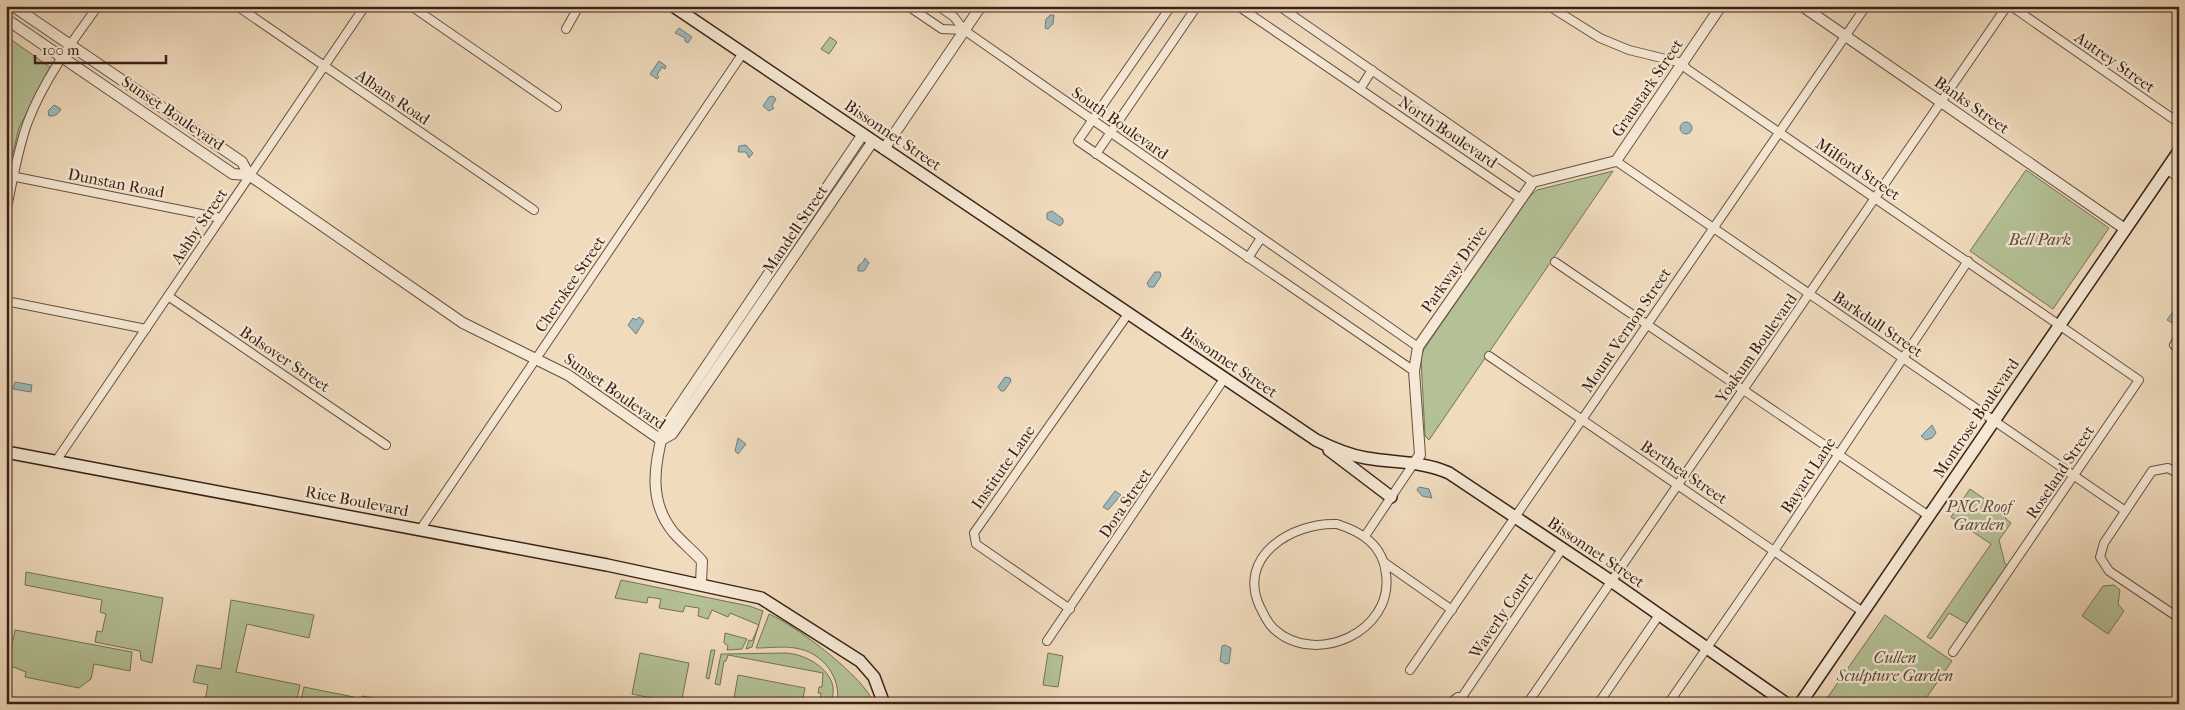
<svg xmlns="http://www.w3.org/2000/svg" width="2185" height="710" font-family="'IM FELL French Canon',serif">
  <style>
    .green { fill: #b4c196; stroke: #777157 }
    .water { fill: #9eb9bb; stroke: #767c7a }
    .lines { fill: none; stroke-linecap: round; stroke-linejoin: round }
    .minor-casing { stroke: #685041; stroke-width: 10 }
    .tertiary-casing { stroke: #685041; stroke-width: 12 }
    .secondary-casing { stroke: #3a2118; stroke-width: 14 }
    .minor { stroke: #f5e8d4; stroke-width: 8 }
    .tertiary { stroke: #f5e8d4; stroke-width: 10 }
    .secondary { stroke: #f5e8d4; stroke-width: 11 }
    .labels { text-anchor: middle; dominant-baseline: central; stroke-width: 4.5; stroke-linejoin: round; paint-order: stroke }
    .street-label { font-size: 16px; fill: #3a2118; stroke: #f5e8d4 }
    .park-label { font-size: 16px; font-style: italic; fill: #584938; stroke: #f5e8d4 }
  </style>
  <rect width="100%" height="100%" fill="#f0dbbd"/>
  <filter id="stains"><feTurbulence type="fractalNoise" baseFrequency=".004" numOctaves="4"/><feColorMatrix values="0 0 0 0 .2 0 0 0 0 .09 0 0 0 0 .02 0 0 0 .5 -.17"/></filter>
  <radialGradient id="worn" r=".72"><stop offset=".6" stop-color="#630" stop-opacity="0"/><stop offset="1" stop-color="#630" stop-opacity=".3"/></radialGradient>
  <g class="green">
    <path d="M6,36L50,67L19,128L10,165L6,164Z"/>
    <path d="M830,37L837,42L829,54L821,49Z"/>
    <path d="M2026,170L2109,228L2053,309L1970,251Z"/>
    <path d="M1613,171L1429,440L1425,436L1421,358L1424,349L1530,196L1537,190Z"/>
    <path d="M1970,489L2007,515L2005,518L2011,523L1999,540L2005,564L2008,566L1968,624L1949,613L1931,639L1927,637L1991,544L1951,517Z"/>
    <path d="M26,572L163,598L152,663L141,660L140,651L95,642L97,631L102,632L106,614L100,612L102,600L25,585Z"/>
    <path d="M621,580L749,606L763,611L752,647L746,649L749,640L752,641L759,625L730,613L728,617L712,610L708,619L698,616L699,608L685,606L683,612L659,608L661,599L648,597L647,603L615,598Z"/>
    <path d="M2114,585L2120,590L2118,604L2124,611L2108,634L2082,616L2103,586Z"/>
    <path d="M231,600L314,615L309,638L247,624L236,672L300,685L296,704H220L205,700L208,685L193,682L197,665L221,669Z"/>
    <path d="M769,614C795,625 865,677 874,704H837C842,678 823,652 795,648C783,646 769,648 756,648Z"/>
    <path d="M1885,615L1952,661L1922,704H1823Z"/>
    <path d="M15,630L132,652L130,671L94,664L91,679L79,688L25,677L26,672L8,665Z"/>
    <path d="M725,633L747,639L742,649L727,650L728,646L724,643Z"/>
    <path d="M711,650H715L709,679L706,678Z"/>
    <path d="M640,653L689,663L681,704L632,694Z"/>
    <path d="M786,653C805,654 830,668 833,687C834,692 832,699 831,704H816L817,701H820L821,693H818L819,687H822L823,673L728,655L726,661H724L720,685L715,684L721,654Z"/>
    <path d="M1048,653L1063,656L1058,687L1043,685Z"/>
    <path d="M738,675L805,688L802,704H733Z"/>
    <path d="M304,687L354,697L353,704H300Z"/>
    <path d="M362,696L404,704H358L359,698L362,699Z"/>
  </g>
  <g class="water">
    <path d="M1050,15H1054L1053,24L1048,29L1045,28L1046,19Z"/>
    <path d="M679,28L692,37L688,43L685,41V38L675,33Z"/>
    <path d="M659,61L666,66L665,69L662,67L657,75L659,77L657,79L650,74Z"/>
    <path d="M773,96L776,99L772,106L774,108L769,111L763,106L769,97Z"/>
    <path d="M54,105L61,109C58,115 55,116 49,116L48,111Z"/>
    <circle cx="1686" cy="128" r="6"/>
    <path d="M746,145L753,153L749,158L746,152H738L739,146Z"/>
    <path d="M1052,211L1063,219V223L1060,226L1047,219V213Z"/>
    <path d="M865,258L869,263L864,271H858V266L863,262Z"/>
    <path d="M1155,272H1160L1161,276L1154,287H1149L1147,283Z"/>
    <path d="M2179,303V313L2172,323L2167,320Z"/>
    <path d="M639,317L644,321L636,334L628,325L633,318L636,320Z"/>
    <path d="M1005,377L1010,378L1011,381L1004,391H1001L998,387Z"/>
    <path d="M15,382L32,385L31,392L13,389Z"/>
    <path d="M1932,425L1936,433L1932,438L1926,440L1921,436Z"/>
    <path d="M738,438L746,444L738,454L735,451Z"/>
    <path d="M1419,487L1429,489L1432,498L1422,496L1417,490Z"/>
    <path d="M1115,491L1121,495L1108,510L1103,507Z"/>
    <path d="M1225,645L1231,648L1229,663L1226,664L1220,661L1222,646Z"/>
  </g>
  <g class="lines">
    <defs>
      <g id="minor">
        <path d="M237,6L534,210"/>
        <path d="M411,6L557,107"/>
        <path d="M908,6L942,29L964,30"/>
        <path d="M938,6L954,17L964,30L1418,347"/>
        <path d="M1171,6L1078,141L1414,371"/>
        <path d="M1238,6L1521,199"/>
        <path d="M1279,6L1533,182"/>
        <path d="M1549,6L1600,38L1629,50L1682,63L1687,69L2139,380L1953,652"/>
        <path d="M2011,6L2179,123"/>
        <path d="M566,29L579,6"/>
        <path d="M1360,89L1372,70"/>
        <path d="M1096,154L1197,6"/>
        <path d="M1616,161L2124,510"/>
        <path d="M2166,169L2179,178"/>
        <path d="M6,175L221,218"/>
        <path d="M6,213C12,184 17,153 27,124C43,81 71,43 98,6"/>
        <path d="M1248,258L1261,238"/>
        <path d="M1555,262L1929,516"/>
        <path d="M168,296L386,445"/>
        <path d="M6,301L146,329"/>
        <path d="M2179,337L2174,345L2179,349"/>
        <path d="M1489,356L1863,612"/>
        <path d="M56,461L365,6"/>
        <path d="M2179,474L2168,468L2152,471L2104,543L2100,557L2109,571L2179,618"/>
        <path d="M1337,524C1362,532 1383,545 1386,574C1394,632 1315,667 1274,629C1267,623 1264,614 1260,607C1236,556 1293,522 1337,524Z"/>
        <path d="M420,530L743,53"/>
        <path d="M1365,536L1414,463"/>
        <path d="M1385,563L1452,610"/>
        <path d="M1070,609L976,544L974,533L1128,314"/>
        <path d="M1047,641L1224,379"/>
        <path d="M1410,670L1866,6"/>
        <path d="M1462,697L1562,549"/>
        <path d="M1454,704L1455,699L1458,697L1463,698L1465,704"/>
        <path d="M1527,704L2007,6"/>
        <path d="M1598,704L1659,615"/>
        <path d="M1668,704L1774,551L1968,261"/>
      </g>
      <g id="tertiary">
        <path d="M13,6L242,162L249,175L463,323L568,375L661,440"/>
        <path d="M1802,6L2125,229"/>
        <path d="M6,19L233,174L249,175"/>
        <path d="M884,149L981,6"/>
        <path d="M661,440L672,434L873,141"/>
        <path d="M1414,463L1420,455L1414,371L1418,347L1533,182L1616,161L1721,6"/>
        <path d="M701,583L702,561C693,551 683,543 674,533C648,502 654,465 664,429L863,134"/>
      </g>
      <g id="secondary">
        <path d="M673,6L1316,440C1332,448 1348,455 1366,458C1395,463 1422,461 1449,473L1611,581L1787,704"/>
        <path d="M1329,450L1391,497"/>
        <path d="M6,452L607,565L761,598L860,661L874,677L884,704"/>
        <path d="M1800,704L2179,151"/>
      </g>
    </defs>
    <use href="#minor" class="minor-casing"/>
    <use href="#tertiary" class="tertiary-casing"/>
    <use href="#secondary" class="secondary-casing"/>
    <use href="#minor" class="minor"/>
    <use href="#tertiary" class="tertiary"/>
    <use href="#secondary" class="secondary"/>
  </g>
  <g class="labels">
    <g class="street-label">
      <text transform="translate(2115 62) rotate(35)">Autrey Street</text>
      <text transform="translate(1647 88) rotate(-56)">Graustark Street</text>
      <text transform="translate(393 97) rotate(34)">Albans Road</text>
      <text transform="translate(1972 105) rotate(35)">Banks Street</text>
      <text transform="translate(173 113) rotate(34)">Sunset Boulevard</text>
      <text transform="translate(1120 123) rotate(35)">South Boulevard</text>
      <text transform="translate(1448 132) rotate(34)">North Boulevard</text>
      <text transform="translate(893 135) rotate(34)">Bissonnet Street</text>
      <text transform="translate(1858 169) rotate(34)">Milford Street</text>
      <text transform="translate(116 183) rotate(11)">Dunstan Road</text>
      <text transform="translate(199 226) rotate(-56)">Ashby Street</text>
      <text transform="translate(795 229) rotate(-56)">Mandell Street</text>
      <text transform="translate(1454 269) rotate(-55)">Parkway Drive</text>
      <text transform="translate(570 284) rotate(-56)">Cherokee Street</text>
      <text transform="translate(1878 324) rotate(34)">Barkdull Street</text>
      <text transform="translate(1626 330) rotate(-56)">Mount Vernon Street</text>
      <text transform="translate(1756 348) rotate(-55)">Yoakum Boulevard</text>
      <text transform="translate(285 359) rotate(34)">Bolsover Street</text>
      <text transform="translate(1229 362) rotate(34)">Bissonnet Street</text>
      <text transform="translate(615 391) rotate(35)">Sunset Boulevard</text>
      <text transform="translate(1976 418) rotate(-56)">Montrose Boulevard</text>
      <text transform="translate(1003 467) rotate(-55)">Institute Lane</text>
      <text transform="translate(1684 472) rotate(34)">Berthea Street</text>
      <text transform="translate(2060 472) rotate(-56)">Roseland Street</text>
      <text transform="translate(1808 475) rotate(-57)">Bayard Lane</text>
      <text transform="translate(357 501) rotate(11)">Rice Boulevard</text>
      <text transform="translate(1125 503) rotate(-56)">Dora Street</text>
      <text transform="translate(1596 552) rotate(34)">Bissonnet Street</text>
      <text transform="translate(1501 615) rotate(-56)">Waverly Court</text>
    </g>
    <g class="park-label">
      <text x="2040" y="239">Bell Park</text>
      <text x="1979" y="506">PNC Roof<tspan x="1979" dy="18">Garden</tspan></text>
      <text x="1895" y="657">Cullen<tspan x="1895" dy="18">Sculpture Garden</tspan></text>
    </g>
  </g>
  <rect width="2185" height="710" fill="none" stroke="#f0dbbd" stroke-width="25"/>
  <rect x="8" y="8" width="2170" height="695" fill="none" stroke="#3a2118" stroke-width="2.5"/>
  <rect x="12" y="12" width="2160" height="685" fill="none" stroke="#3a2118"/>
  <path d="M35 55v8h131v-8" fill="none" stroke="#3a2118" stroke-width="2.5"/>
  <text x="42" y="55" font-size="15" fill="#3a2118" stroke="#f5e8d4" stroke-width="4" paint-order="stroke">100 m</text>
  <rect width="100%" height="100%" filter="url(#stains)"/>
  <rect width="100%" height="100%" fill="url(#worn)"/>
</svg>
